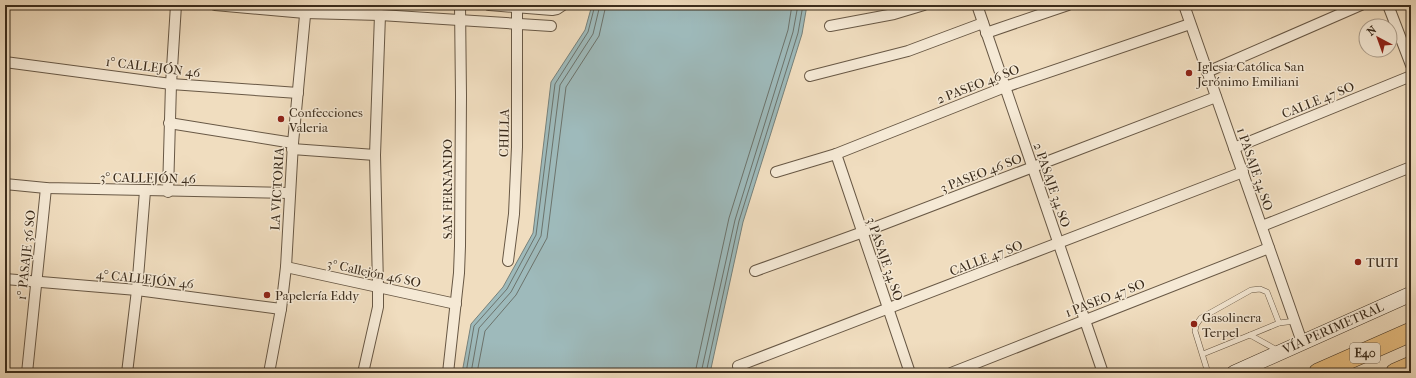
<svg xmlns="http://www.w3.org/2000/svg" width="1416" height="378" font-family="'IM FELL French Canon',serif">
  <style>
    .water { fill: #9ebabb; stroke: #76817b }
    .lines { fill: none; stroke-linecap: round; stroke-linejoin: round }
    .shore { stroke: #6c736c; stroke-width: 1 }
    .lane-casing { stroke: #685845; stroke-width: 6 }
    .street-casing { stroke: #685845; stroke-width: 12 }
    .secondary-casing { stroke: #3b2c1c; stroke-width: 16 }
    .highway-casing { stroke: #3b2c1c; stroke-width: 20 }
    .lane { stroke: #f5e9d5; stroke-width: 5 }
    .street { stroke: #f5e9d5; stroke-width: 10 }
    .secondary { stroke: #f5e9d5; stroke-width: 15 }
    .highway { stroke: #e8be80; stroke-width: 19 }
    .poi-dot { fill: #8f2418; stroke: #f5e9d5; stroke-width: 1.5 }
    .labels { text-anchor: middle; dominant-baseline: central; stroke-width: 3; stroke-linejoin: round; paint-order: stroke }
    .shield { fill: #f5e9d5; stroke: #736554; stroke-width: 1 }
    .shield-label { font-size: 12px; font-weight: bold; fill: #3b2c1c }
    .poi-label { font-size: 13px; fill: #3b2c1c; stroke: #f5e9d5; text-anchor: start }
    .street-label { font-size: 13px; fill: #3b2c1c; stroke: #f5e9d5 }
  </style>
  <rect width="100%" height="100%" fill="#f0ddbf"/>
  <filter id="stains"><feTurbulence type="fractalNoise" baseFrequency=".005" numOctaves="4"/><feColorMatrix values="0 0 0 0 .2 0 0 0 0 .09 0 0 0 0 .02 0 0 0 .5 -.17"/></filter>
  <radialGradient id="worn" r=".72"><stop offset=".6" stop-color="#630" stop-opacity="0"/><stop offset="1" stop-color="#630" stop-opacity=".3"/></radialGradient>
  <path class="water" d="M592,5H807L802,34L743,222L710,373H462L471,324L503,287L533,233L551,82L585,30Z"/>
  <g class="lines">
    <g class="shore">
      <path d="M466,373L474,326L507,289L536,235L555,84L588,32L595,5"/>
      <path d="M471,373L479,328L511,292L541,236L560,85L593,34L600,5"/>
      <path d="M477,373L485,331L516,295L547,238L566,87L599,36L606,5"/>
      <path d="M695,373L729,218L788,30L792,5"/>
      <path d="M701,373L735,220L793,32L798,5"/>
      <path d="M706,373L739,221L798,33L803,5"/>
    </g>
    <defs>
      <g id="lane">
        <path d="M1250,335L1279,323"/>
        <path d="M1203,354L1250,335L1277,350"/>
        <path d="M1208,373L1195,331L1196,325L1201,318L1251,290L1260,289L1267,292L1279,323L1295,321"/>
      </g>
      <g id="street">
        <path d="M215,5L305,13L380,15L551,26"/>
        <path d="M489,5L552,10L557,9L563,5"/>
        <path d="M977,5L1103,373"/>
        <path d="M1184,5L1302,342"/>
        <path d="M1388,5L1411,65"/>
        <path d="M830,26L894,14L924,5"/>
        <path d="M986,33L1068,5"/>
        <path d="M5,62L171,84L298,93"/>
        <path d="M1207,72L1361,5"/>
        <path d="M810,76L908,51L983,23"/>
        <path d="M169,123L293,143"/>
        <path d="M1234,148L1411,76"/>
        <path d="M292,149L375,155"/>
        <path d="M836,154L910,373"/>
        <path d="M776,172L836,154L1005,87L1190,24"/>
        <path d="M5,184L46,188L290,193"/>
        <path d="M168,192L171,84L176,5"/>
        <path d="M1262,226L1411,167"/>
        <path d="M508,261L514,214L517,147V5"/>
        <path d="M286,267L456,304"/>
        <path d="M755,271L863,232L1216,97"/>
        <path d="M5,279L137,290L281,309"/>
        <path d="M738,366L1243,172"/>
        <path d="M27,373L46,188"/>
        <path d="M127,373L137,290L145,191"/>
        <path d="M269,373L281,309L286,267L293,143L306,5"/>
        <path d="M363,373L378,307V286L375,155L380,15"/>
        <path d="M448,373L459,273L460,246L461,96L460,5"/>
        <path d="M951,373L1269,248"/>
      </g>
      <path id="secondary" d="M1234,373L1411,294"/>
      <g id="highway">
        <path d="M1318,373L1411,332"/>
        <path d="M1395,373L1411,366"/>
      </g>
    </defs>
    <use href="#lane" class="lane-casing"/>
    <use href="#street" class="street-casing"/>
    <use href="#secondary" class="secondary-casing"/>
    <use href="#highway" class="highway-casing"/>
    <use href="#lane" class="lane"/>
    <use href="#street" class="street"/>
    <use href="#secondary" class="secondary"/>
    <use href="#highway" class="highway"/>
  </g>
  <g class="poi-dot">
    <circle cx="1189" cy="73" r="4"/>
    <circle cx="281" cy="119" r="4"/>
    <circle cx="1358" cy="262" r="4"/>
    <circle cx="267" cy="295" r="4"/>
    <circle cx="1194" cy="324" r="4"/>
  </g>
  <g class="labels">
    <rect class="shield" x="1350" y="343" width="30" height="20" rx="3"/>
    <g class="shield-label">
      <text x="1365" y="353">E40</text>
    </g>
    <g class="poi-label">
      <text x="1197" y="66">Iglesia Católica San<tspan x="1197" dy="15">Jerónimo Emiliani</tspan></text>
      <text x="289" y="112">Confecciones<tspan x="289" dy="15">Valeria</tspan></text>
      <text x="1366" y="262">TUTI</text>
      <text x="275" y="295">Papelería Eddy</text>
      <text x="1202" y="317">Gasolinera<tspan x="1202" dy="15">Terpel</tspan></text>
    </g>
    <g class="street-label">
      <text transform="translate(153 67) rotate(7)">1° CALLEJÓN 46</text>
      <text transform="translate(978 84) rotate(-21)">2 PASEO 46 SO</text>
      <text transform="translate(1318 100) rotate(-22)">CALLE 47 SO</text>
      <text transform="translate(504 133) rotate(-89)">CHILLA</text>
      <text transform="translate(1255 169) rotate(71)">1 PASAJE 34 SO</text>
      <text transform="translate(981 173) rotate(-21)">3 PASEO 46 SO</text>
      <text transform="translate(148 178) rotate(1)">3° CALLEJÓN 46</text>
      <text transform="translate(1052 185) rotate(71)">2 PASAJE 34 SO</text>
      <text transform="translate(277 189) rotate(-87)">LA VICTORIA</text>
      <text transform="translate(447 189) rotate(-90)">SAN FERNANDO</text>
      <text transform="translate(26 255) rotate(-84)">1° PASAJE 36 SO</text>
      <text transform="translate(986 258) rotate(-21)">CALLE 47 SO</text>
      <text transform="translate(885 259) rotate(71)">3 PASAJE 34 SO</text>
      <text transform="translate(374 273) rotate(12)">3º Callejón 46 SO</text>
      <text transform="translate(145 279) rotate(6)">4° CALLEJÓN 46</text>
      <text transform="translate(1105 298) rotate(-21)">1 PASEO 47 SO</text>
      <text transform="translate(1333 328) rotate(-24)">VÍA PERIMETRAL</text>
    </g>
  </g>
  <rect width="1416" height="378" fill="none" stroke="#f0ddbf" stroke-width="20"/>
  <rect x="6" y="6" width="1404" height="366" fill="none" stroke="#3b2c1c" stroke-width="2"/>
  <rect x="10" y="10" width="1396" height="358" fill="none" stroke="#3b2c1c"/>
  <g transform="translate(1378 38) rotate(319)"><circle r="19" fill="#f5e9d5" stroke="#ab9d8b"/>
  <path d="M0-3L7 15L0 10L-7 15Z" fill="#8f2418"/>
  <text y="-6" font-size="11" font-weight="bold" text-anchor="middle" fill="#3b2c1c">N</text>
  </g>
  <rect width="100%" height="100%" filter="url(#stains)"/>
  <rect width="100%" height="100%" fill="url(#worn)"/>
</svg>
